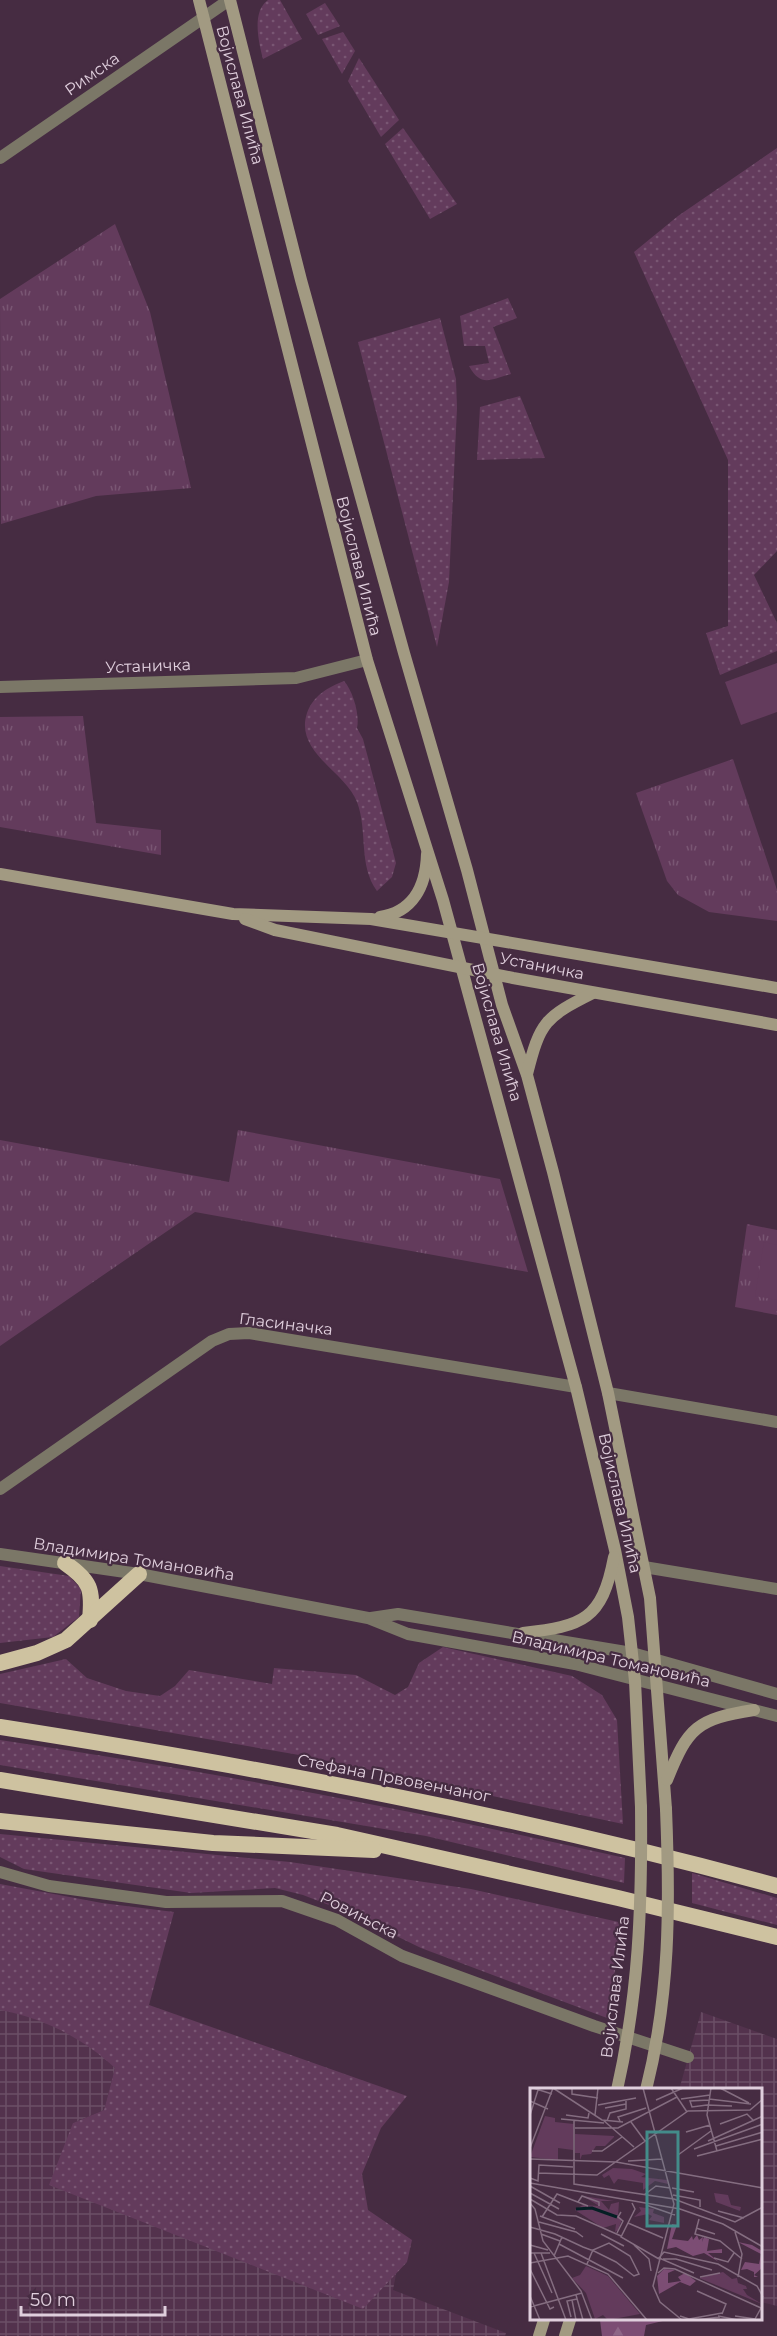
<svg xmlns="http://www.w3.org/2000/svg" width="777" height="2336" font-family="Montserrat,sans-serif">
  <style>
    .industrial { fill: url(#industrial-grid) }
    .grass { fill: url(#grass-dots) }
    .forest { fill: url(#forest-firs) }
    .park { fill: url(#park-tufts) }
    .garden { fill: #633b5c }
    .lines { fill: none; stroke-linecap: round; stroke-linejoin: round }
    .minor { stroke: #7b7767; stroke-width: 12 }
    .tertiary { stroke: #7b7767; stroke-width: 12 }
    .secondary { stroke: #a29a82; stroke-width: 12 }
    .trunk { stroke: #cec2a0; stroke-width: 16 }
    .secondary-bridge { stroke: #a29a82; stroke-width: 12 }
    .labels { text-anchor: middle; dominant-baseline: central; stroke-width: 4.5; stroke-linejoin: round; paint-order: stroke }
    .street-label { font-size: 16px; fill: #e0cfdd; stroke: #462c42 }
    .inset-river { fill: none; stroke: #051f24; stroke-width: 3 }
    .inset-road { fill: none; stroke: #846d80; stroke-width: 1.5 }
    .view { fill: #438c8a; fill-opacity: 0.15; stroke: #438c8a; stroke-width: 3 }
    .inset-edge { fill: none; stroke: #e0cfdd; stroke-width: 3 }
  </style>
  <defs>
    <pattern id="industrial-grid" width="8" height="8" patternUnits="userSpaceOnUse" patternTransform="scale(1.5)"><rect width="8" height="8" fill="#53324d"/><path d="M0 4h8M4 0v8" fill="none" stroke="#6b4f66"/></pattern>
    <pattern id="grass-dots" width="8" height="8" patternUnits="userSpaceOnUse" patternTransform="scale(1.5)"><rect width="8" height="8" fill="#633b5c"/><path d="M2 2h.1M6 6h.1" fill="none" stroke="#795673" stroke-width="1.8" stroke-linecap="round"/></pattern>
    <pattern id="forest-firs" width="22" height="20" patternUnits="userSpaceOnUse" patternTransform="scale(1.5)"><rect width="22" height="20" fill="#7c4d74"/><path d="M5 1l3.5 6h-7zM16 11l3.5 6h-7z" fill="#8e6687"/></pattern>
    <pattern id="park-tufts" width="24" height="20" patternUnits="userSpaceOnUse" patternTransform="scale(1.5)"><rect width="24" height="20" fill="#633b5c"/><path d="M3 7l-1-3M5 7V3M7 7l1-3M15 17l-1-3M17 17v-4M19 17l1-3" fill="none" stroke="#795673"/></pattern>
  </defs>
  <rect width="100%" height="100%" fill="#462c42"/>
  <g class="industrial">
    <path d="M0,1988L77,2022L115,2068L104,2110L73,2123L396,2274L393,2290L506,2333L505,2336H0Z"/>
    <path d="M701,2012L777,2039V2306L761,2302L760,2090H679Z"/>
  </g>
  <g class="grass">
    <path d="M268,0H280L302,39L263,59C259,43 251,12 268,0Z"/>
    <path d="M325,3L340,26L318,35L306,14Z"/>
    <path d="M343,32L355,51L342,74L322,39Z"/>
    <path d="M359,58L399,120L381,137L348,81Z"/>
    <path d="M403,128L457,204L430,219L385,144Z"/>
    <path d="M777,148V551L754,575L777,623V651L720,675L706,633L728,626V460L634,252L678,216Z"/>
    <path d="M508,298L517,318L493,327L511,374C491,379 481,388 469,366L489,363L485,346H464L460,316Z"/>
    <path d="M440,318L456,379L457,408L449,582L437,647L358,342Z"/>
    <path d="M520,396L545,458L477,460L480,407Z"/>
    <path d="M344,681C353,691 360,715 357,728L363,739L396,863L392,877L377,891C358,865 368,831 357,802C346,772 294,752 307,713C313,696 328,687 344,681Z"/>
    <path d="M0,1566L69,1576L81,1589L79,1617L53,1637L0,1643Z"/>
    <path d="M443,1647L572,1676L602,1695L617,1720L623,1824L305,1756L0,1703V1674L66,1659L87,1678L126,1691L160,1696L175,1686L189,1670L272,1684L274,1668L356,1675L395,1695L408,1687L419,1663Z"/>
    <path d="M0,1740C210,1771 418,1811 625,1858L624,1883L426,1836L0,1765Z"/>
    <path d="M0,1834L290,1862L471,1889L623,1923L607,2018L421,1948L347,1912L303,1895L275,1888L191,1893L24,1869L0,1857Z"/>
    <path d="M692,1873L777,1898V1925L692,1903Z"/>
    <path d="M0,1884L102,1903L174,1912L149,2005L407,2096L381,2128L362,2174L368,2210L412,2240L407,2262L363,2309L49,2185L73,2123L104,2110L115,2068C83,2038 43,2018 0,2010Z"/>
  </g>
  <path class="forest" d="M600,2320H667L646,2325L644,2336H602Z"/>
  <g class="park">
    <path d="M115,224L150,312L191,488L96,496L1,524L0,299Z"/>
    <path d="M83,716L96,823L161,830V855L0,827V717Z"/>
    <path d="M733,759L777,890V921L709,912L678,895L667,881L636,793Z"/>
    <path d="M238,1130L500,1179L528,1272L195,1212L0,1346V1140L229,1182Z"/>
    <path d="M747,1224L777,1230V1315L735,1307Z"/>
  </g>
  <g class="garden">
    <path d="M777,663V712L741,725L725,682Z"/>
    <path d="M764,1242L777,1245V1300L755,1296Z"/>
  </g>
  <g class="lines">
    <g class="minor">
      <path d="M0,687L296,678L367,660"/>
      <path d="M608,1393L777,1422"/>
      <path d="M0,1489L212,1341L229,1334L249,1333L576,1387"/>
      <path d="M644,1567L777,1589"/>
      <path d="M0,1872L49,1886L166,1902L282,1901L337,1920L402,1956L594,2026L688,2057"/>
    </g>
    <g class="tertiary">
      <path d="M0,158L229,0"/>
      <path d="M0,1554L139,1574L368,1618L408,1634L575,1664L777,1716"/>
      <path d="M371,1618L398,1614L632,1653L777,1694"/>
    </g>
    <g class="secondary">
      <path d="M199,0L367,660L443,900L576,1387L615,1550L628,1617L635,1681L641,1807"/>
      <path d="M230,0L301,280L404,653L467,870L502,1005L527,1075L553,1172L608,1393L650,1598L666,1809"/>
      <path d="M0,874L233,914L371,919L777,988"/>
      <path d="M380,917C413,912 426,886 427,854"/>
      <path d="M245,919L275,930L513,978L777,1025"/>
      <path d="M527,1074C540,1022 545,1017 593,993"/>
      <path d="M523,1633C583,1626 602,1620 614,1557"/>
      <path d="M667,1780C688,1727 697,1719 754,1710"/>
      <path d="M539,2336L544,2320"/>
      <path d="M565,2336L570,2320"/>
    </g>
    <g class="trunk">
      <path d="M65,1563C91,1581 93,1589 90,1620"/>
      <path d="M0,1663L37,1653L66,1640L139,1574"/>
      <path d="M0,1727C262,1768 521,1816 777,1886"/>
      <path d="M0,1780L337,1835L618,1898L777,1937"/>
      <path d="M0,1821L213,1843L374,1850"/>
    </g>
    <g class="secondary-bridge">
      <path d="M617,2090C639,1993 642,1906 641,1807"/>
      <path d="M646,2090C670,1995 670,1907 666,1809"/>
    </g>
  </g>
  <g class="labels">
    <g class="street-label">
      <text transform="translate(92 74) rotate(-35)">Римска</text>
      <text transform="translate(240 95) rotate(75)">Војислава Илића</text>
      <text transform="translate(359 566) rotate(76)">Војислава Илића</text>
      <text transform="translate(148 666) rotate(-2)">Устаничка</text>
      <text transform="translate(542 966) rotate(11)">Устаничка</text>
      <text transform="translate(497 1032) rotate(74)">Војислава Илића</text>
      <text transform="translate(286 1324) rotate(7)">Гласиначка</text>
      <text transform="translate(620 1503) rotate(77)">Војислава Илића</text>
      <text transform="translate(134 1559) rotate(9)">Владимира Томановића</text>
      <text transform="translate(611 1659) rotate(13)">Владимира Томановића</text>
      <text transform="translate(394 1778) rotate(11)">Стефана Првовенчаног</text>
      <text transform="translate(359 1915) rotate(27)">Ровињска</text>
      <text transform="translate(615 1987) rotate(-83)">Војислава Илића</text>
    </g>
  </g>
  <g transform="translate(530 2088)">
    <rect width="232" height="232" fill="#462c42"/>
    <path d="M53,108L84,113H71L79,122L81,116L89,114L88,128L92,131L88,142L85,144L86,136L73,140L45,122L53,117L69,118ZM109,119L124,121L123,125L134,129V135L119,132L122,128L118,126L104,129L111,123ZM193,184L202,191L207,190L208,195L216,198L217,201H213L217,207L232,216L169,190Z" fill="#633b5c"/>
    <path d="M142,136L147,137L142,151L158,153L162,148L163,152L167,147L169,152L173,149L172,154L174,149L179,151L177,163L192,161V165H178L189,174L174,165L163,168L146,159L137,161ZM208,154L222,157L232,163V180L224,187L228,189H224V184L217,181L211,182L215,174L229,176L231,166ZM134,181L145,182L138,185V195L151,193L148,189L155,185L166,193L160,198L150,194L129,206L127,188Z" fill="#7c4d74"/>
    <path d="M56,178L78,188L110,226L78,232L73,227L65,231L56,205L42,190L50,187Z" fill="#633b5c"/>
    <path d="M15,28L25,30V34L44,36L43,62L28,60V72L0,69ZM45,46L84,48V49L75,58H66L61,66L52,67L50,72V65H45ZM83,80L102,81L116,86L111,89L137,92L138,96L125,93L113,102V95L88,91L84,96L79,87L74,90L72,87ZM184,105L198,107L201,117L211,119L210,123L186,114Z" fill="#633b5c"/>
    <path class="inset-river" d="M46,121L62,120L87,129"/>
    <path class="inset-road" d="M3,0L22,6M23,0L72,32L93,34M42,0V6L68,10M113,0L144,116L123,198L130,214L152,232M141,0L157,24M181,0L177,27L187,63M190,0L219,15M151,11L180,7M179,11L221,16M126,12L153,0M0,13L18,21M68,17L106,10M177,17L162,19L160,13L179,12M177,17L202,18M75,20L96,16M0,27L8,2M36,27L58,30L59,25M65,27L68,0M31,31L74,35M44,32V96L144,111L205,134L233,119M73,32L104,59M77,33L80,25L96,21V13M90,33L88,29L116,20M101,34L115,53M190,36L217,26L224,33M45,40H88L147,9M156,44L180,37M178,53L233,28M186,58L233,44M0,60L23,0M164,61L233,36M62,63H72L92,49M148,67L181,43M167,68L233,51M0,71L86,74L233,100M98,73L132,71M8,85L67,87L158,23L220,22L233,11M0,90L8,93L9,77L43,79M0,95L150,121L193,136L233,159M0,98L30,115M142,100L164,104M0,105L29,121M114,107L126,98L140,100M143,107L170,112V119M0,111L27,127L46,128L91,148M48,114L52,108L69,114V118M0,115L5,121L13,153L51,203L62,232M102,115L105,121L91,149L129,171M116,117L145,127M188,123L214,130M10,128L45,141M12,129L27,106L58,118M169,131L165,146L190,153L212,171M9,134L46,144L53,149M98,135L133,150M0,139L25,146L53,159L61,162H62L63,163H64L86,174L104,188L109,186L100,168L79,155L63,162V163L62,164L57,176M166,140L185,146M205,144L212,166L208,189M87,145L93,133L88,129L91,124M11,146L30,153M71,146L94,158M29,156L93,190M0,157L18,162M104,157L119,171L121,183M0,165H20M4,165L22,205M11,165L36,232M24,168L32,149M184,170L198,174L204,165M133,171H146L182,182M0,175L38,168L78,186L117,232M0,181L20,221L24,219M128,185L134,180L145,181L231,220M164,185L129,170L134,164L188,176L227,198L233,209M170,189L190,185M167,203L196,216L192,226M46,207L53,232M0,208L10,232M42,212L46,232M0,219L52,205M150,228L159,231L192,225M188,228L208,232M205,228L225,231L231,220M41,229L37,213L47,211M166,232L190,229"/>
    <path class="view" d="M117,44H148V138H117Z"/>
    <rect width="232" height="232" class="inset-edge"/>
  </g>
  <path d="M21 2306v9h144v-9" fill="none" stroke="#e0cfdd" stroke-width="3"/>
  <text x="30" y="2306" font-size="18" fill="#e0cfdd" stroke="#462c42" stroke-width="4.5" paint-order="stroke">50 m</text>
</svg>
